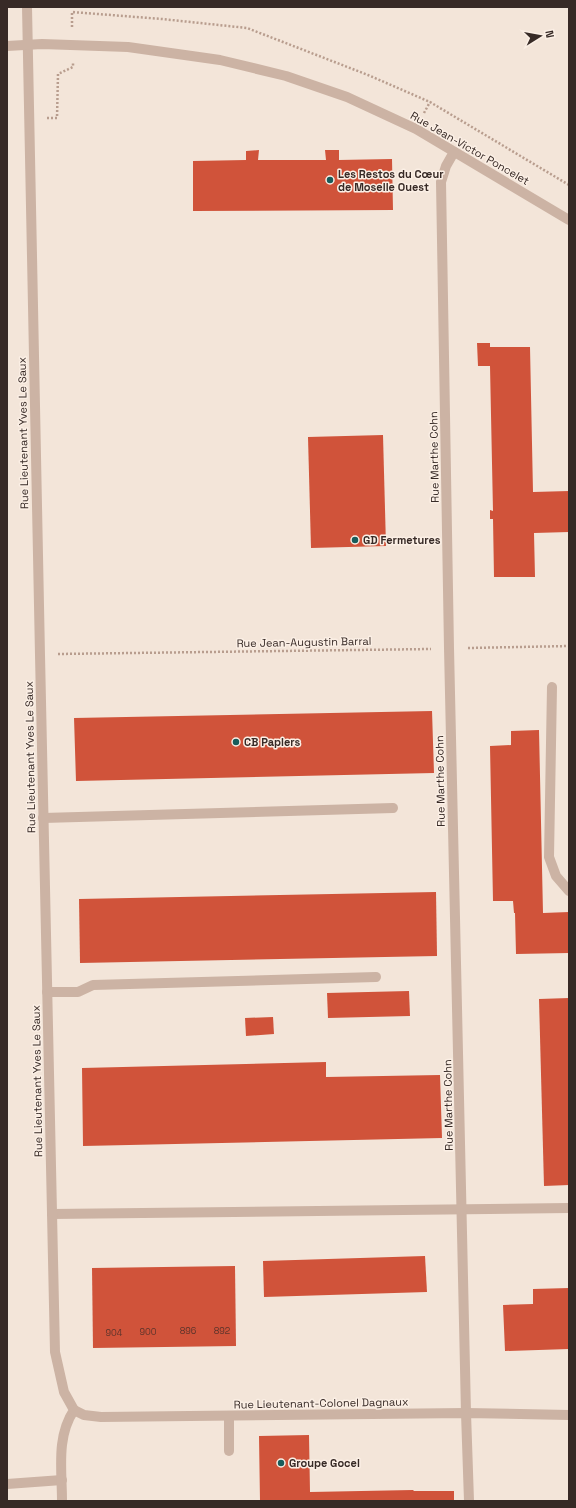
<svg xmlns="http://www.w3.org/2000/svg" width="576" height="1508" font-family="'Space Grotesk',sans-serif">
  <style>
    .building { fill: #d0533a }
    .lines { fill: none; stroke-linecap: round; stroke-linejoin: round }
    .path { stroke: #b89d8e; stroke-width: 2.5; stroke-dasharray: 2 2; stroke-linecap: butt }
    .service { stroke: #ccb3a4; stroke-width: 10 }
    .minor { stroke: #ccb3a4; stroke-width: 10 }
    .poi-dot { fill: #185c5b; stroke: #fbefe5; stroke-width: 1.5 }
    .labels { text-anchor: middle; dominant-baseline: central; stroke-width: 3; stroke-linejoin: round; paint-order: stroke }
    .number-label { font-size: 9px; fill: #5d342b }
    .street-label { font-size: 11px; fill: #372a26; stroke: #fbefe5 }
    .poi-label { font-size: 11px; font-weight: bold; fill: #372a26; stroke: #fbefe5; text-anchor: start }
  </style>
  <rect width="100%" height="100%" fill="#f3e5d9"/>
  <g class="building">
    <path d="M259,150L258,160H326L325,150H339V160L392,159L393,210L193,211V161L246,160V151Z"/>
    <path d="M477,343H490V347H530L533,492L569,491V532L534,533L535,577H494L493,519H490V510L493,511L490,366H478Z"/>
    <path d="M383,435L386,546L311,548L308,437Z"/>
    <path d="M432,711L434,773L76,781L74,718Z"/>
    <path d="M539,730L543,913L569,912V953L516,954L515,913H514L513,901H493L490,746L511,745V731Z"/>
    <path d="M436,892L437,956L80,963L79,899Z"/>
    <path d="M409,991L410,1016L328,1018L327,993Z"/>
    <path d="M569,998V1185L544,1186L539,999Z"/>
    <path d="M273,1017L274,1034L246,1036L245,1018Z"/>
    <path d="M326,1062V1077L440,1075L442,1138L83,1146L82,1068Z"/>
    <path d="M425,1256L427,1292L264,1297L263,1261Z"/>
    <path d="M235,1266L236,1346L93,1348L92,1268Z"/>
    <path d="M569,1288V1349L505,1351L503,1305L533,1304V1289Z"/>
    <path d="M309,1435L310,1492L413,1490L414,1491H454V1501H260L259,1436Z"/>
  </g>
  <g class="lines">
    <g class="path">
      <path d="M72,27V12L162,19L247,28L368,75L430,102L569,185"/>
      <path d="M424,113L430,102"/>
      <path d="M47,118H57L58,74L73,67V62"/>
      <path d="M468,648L569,646"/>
      <path d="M58,654L431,649"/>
    </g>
    <g class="service">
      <path d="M552,687L549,857L556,876L569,891"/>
      <path d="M43,818L393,808"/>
      <path d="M47,992H78L93,985L376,977"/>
      <path d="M52,1214L569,1208"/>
      <path d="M466,1413L469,1501"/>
      <path d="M229,1451V1416"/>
      <path d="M7,1484L62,1480"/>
    </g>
    <g class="minor">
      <path d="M27,7L40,655L55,1352L64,1392L74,1410C56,1437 62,1470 62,1501"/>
      <path d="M7,46L42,44L128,47L220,60L286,76L347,97L416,129L569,220"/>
      <path d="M454,152L446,166L441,182L449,648L466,1413"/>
      <path d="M74,1410L84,1415L101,1417L466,1413L569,1415"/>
    </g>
  </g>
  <g class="poi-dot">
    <circle cx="330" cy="180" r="4"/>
    <circle cx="355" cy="540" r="4"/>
    <circle cx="236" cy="742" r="4"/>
    <circle cx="281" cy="1463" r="4"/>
  </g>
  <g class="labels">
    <g class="number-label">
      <text x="188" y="1331">896</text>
      <text x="222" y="1331">892</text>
      <text x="148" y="1332">900</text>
      <text x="114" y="1333">904</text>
    </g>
    <g class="street-label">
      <text transform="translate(470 148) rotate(30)">Rue Jean-Victor Poncelet</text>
      <text transform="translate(23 433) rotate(-91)">Rue Lieutenant Yves Le Saux</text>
      <text transform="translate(434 457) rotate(-91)">Rue Marthe Cohn</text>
      <text transform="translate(304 642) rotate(-1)">Rue Jean-Augustin Barral</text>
      <text transform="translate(30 757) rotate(-91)">Rue Lieutenant Yves Le Saux</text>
      <text transform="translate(440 781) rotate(-91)">Rue Marthe Cohn</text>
      <text transform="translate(37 1081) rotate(-91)">Rue Lieutenant Yves Le Saux</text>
      <text transform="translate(448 1105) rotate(-91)">Rue Marthe Cohn</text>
      <text transform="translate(321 1403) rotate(-1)">Rue Lieutenant-Colonel Dagnaux</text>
    </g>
    <g class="poi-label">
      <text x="338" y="174">Les Restos du Cœur<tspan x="338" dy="13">de Moselle Ouest</tspan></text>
      <text x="363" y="540">GD Fermetures</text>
      <text x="244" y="742">CB Papiers</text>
      <text x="289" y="1463">Groupe Gocel</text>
    </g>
  </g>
  <rect width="576" height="1508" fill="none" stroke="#372a26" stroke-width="16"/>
  <g transform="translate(540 36) rotate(79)" stroke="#fbefe5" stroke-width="3" paint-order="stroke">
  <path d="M0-3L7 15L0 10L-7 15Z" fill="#372a26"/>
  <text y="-6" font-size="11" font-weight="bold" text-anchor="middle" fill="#372a26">N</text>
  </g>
</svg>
